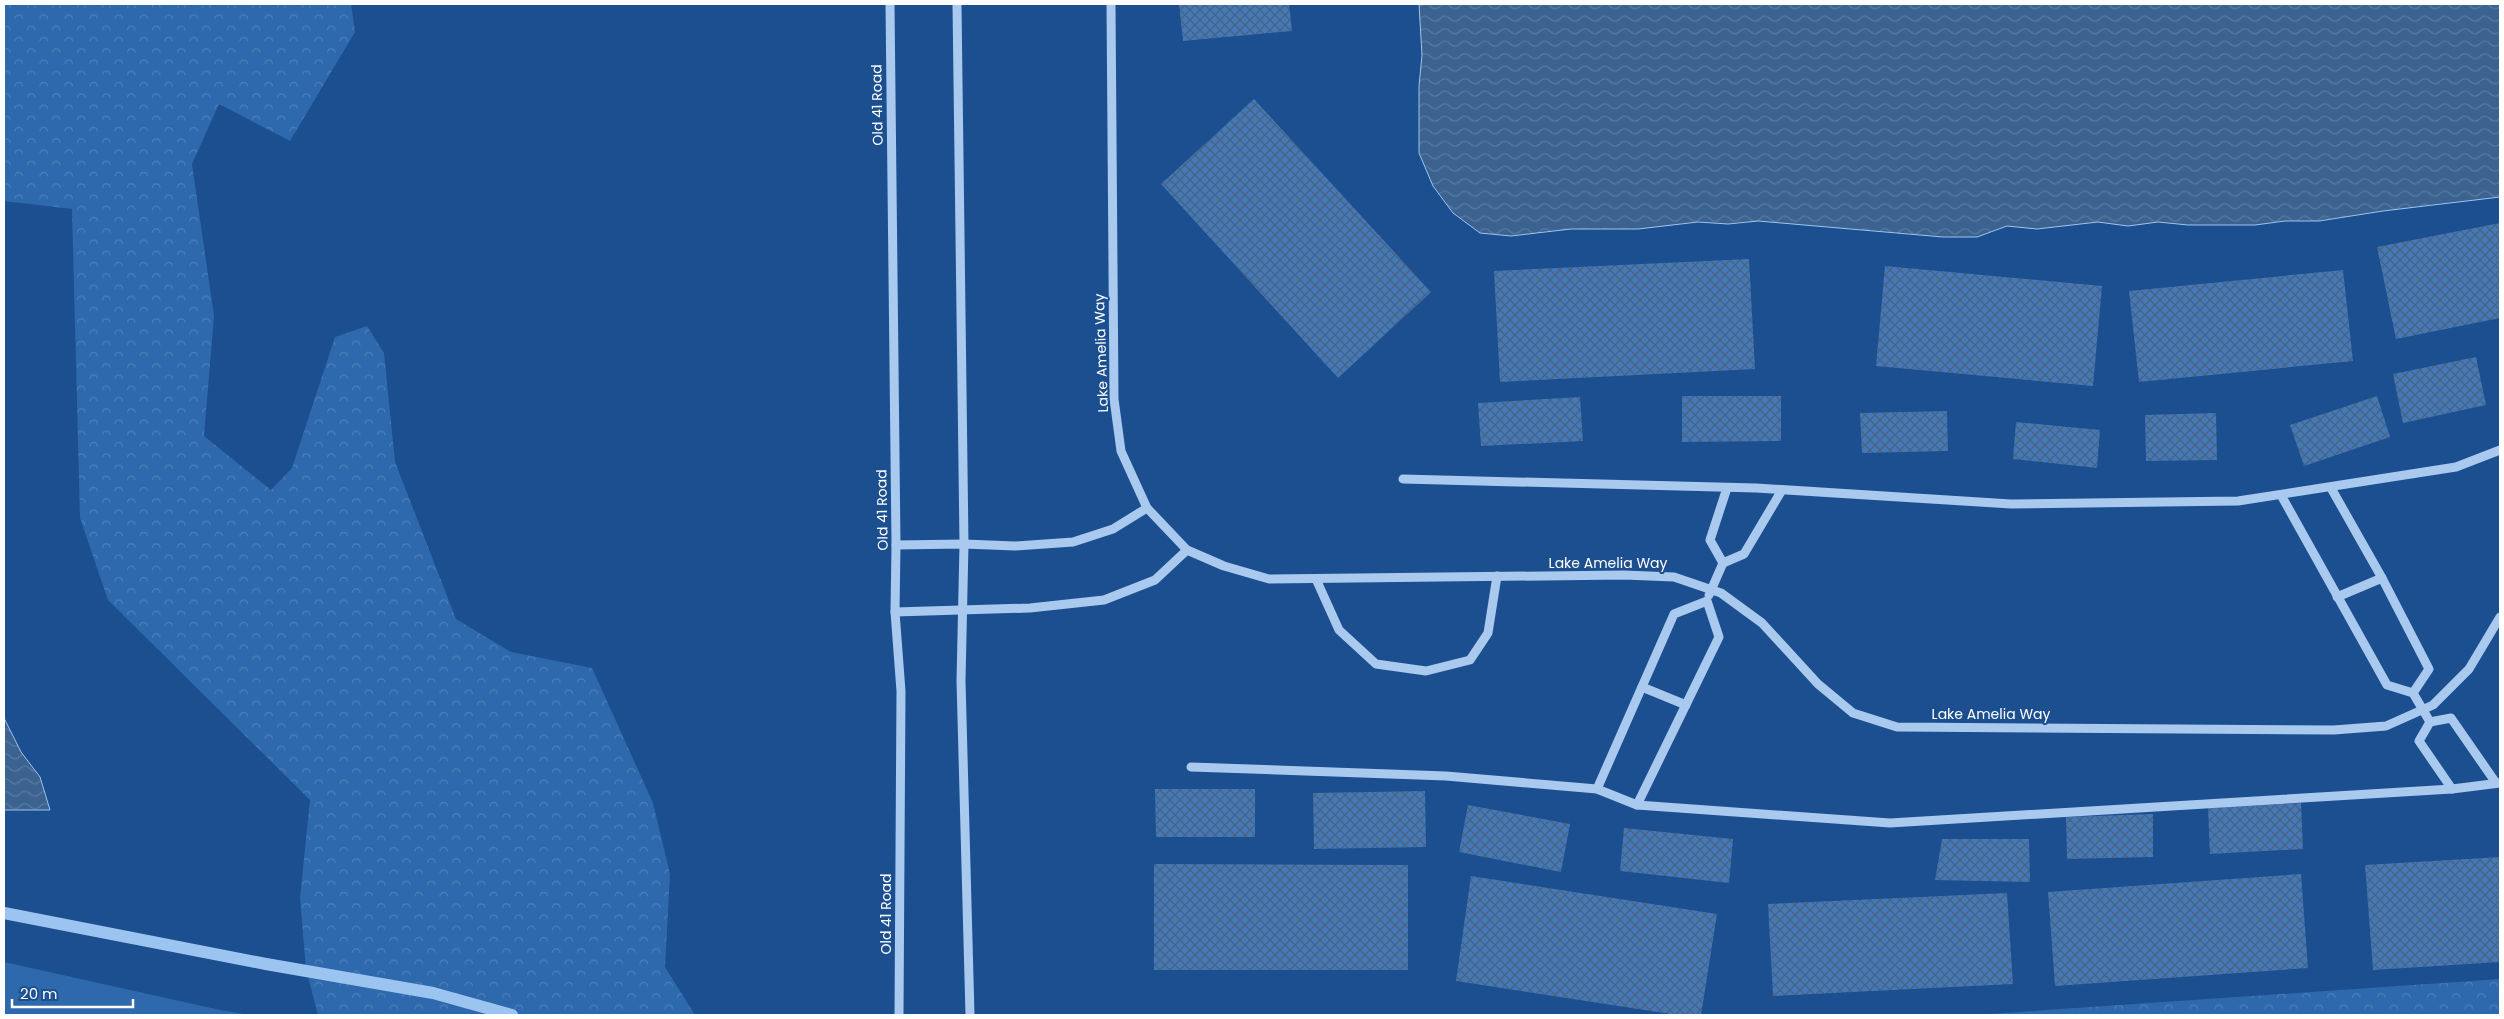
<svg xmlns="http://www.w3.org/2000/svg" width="2504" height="1019" font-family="Poppins,sans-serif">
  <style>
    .green { fill: #2e69ad }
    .forest { fill: url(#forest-crowns) }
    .water { fill: url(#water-waves); stroke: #9cc4f0 }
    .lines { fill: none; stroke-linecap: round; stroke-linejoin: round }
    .stream { stroke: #9cc4f0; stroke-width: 12 }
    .building { fill: url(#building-cross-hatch) }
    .minor { stroke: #a9c9ee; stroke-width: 9 }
    .labels { text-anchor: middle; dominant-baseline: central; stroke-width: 4; stroke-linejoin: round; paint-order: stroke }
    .street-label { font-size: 14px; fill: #fff; stroke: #1b4f8f }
  </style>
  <defs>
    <pattern id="forest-crowns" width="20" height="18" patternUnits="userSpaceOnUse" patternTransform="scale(1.25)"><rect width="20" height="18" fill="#2e69ad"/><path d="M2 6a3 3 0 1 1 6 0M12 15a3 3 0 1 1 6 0" fill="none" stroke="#4d80b9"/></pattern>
    <pattern id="water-waves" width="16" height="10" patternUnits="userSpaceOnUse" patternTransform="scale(1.25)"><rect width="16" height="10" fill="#3c6290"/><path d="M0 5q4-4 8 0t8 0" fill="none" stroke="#597aa1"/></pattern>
    <pattern id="building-cross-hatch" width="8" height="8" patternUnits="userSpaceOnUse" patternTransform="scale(1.25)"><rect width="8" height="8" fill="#4478b7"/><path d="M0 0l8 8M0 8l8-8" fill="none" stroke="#486282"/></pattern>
  </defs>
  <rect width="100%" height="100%" fill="#1b4f8f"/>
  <path class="green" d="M4,962L220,1010L249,1015H4Z"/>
  <g class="forest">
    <path d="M4,4H351L355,32L290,141L219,104L192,164L214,316L204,436L271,490L292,468L335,337L367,326L384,353L395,462L456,619L511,652L592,668L653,803L670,874L665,967L695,1015H318L306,969L300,898L310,800L108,600L80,518L72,209L4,201Z"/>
    <path d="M2500,979V1015H1975Z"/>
  </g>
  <g class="water">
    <path d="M1419,4H2500V197L2383,211L2319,221H2285L2255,225H2188L2158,222L2128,226L2098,222L2037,229L2007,226L1977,237H1943L1758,221L1728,224L1698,222L1638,229H1571L1511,236L1480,233L1453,213L1433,186L1419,153V86L1422,55Z"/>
    <path d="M4,718L21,752L40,777L50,810H4Z"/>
  </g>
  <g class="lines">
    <path class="stream" d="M4,913L266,964L433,993L512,1015"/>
  </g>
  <g class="building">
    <path d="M1179,4H1289L1292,31L1183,41Z"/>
    <path d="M1254,99L1431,292L1338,378L1161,184Z"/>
    <path d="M2500,223V318L2396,339L2377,247Z"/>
    <path d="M1749,259L1755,369L1500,382L1494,271Z"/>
    <path d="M1885,266L2102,286L2093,386L1876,366Z"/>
    <path d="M2343,270L2353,361L2139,382L2129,291Z"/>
    <path d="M2476,357L2486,405L2403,423L2393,374Z"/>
    <path d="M1682,396H1781V441L1682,442Z"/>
    <path d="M2377,396L2390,437L2304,466L2290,425Z"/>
    <path d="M1580,397L1583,441L1481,446L1478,403Z"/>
    <path d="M1947,411L1948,451L1862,453L1860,413Z"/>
    <path d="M2216,413L2217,460L2146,461L2145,415Z"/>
    <path d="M2016,422L2100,430L2097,468L2013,459Z"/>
    <path d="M1155,789H1255V837H1156Z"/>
    <path d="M1425,791L1426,847L1314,849L1313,793Z"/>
    <path d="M2301,803L2303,849L2210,854L2208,808Z"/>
    <path d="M1468,805L1570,824L1561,872L1459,852Z"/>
    <path d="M2153,814V857L2067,859L2066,817Z"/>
    <path d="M1624,828L1733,839L1729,883L1620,871Z"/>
    <path d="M1942,839H2029L2030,882L1935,880Z"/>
    <path d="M2500,857V962L2373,970L2365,865Z"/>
    <path d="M1154,864L1408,865V970H1154Z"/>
    <path d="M2301,874L2308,968L2055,986L2048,892Z"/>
    <path d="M1471,876L1717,914L1701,1015H1677L1456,981Z"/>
    <path d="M2007,893L2013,984L1773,996L1768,904Z"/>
  </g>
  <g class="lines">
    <g class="minor">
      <path d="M890,4L896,545L895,612L901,691L899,1015"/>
      <path d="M957,4L964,544L961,681L970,1015"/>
      <path d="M1111,4L1114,399L1121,451L1147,508L1187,550L1224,566L1269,579L1624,575L1674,577L1721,593L1762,623L1818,684L1853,713L1897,727L2334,730L2386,726L2433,705L2469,669L2500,617"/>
      <path d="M1403,479L1756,488L2011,504L2238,501L2456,467L2500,450"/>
      <path d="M1727,488L1710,540L1723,563L1744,554L1782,490"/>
      <path d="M2281,495L2387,685L2413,693L2429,669L2382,578L2331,488"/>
      <path d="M896,545L964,544L1015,546L1073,542L1113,529L1147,508"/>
      <path d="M1316,579L1339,630L1376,664L1426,671L1470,660L1488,633L1497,576"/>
      <path d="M1709,595L1723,563"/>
      <path d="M2337,597L2382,578"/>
      <path d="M895,612L1030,608L1104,600L1155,580L1187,550"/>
      <path d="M1642,687L1686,705"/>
      <path d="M2413,693L2430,722"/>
      <path d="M1191,767L1446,776L1597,789L1637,805L1890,823L2452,789L2500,783"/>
      <path d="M1597,789L1674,614L1707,601L1719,637L1637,805"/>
      <path d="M2452,789L2419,741L2430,722L2451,718L2496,783"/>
    </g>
  </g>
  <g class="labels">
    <g class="street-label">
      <text transform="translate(877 105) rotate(-91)">Old 41 Road</text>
      <text transform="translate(1101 353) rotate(-92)">Lake Amelia Way</text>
      <text transform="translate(882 510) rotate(-91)">Old 41 Road</text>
      <text x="1608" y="563">Lake Amelia Way</text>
      <text x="1991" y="714">Lake Amelia Way</text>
      <text transform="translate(886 914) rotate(-90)">Old 41 Road</text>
    </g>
  </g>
  <rect width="2504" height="1019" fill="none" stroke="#ffffff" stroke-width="10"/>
  <path d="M12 999v8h121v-8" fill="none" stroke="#ffffff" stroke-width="2.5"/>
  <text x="20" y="999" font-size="15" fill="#ffffff" stroke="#1b4f8f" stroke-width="4" paint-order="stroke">20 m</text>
</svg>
